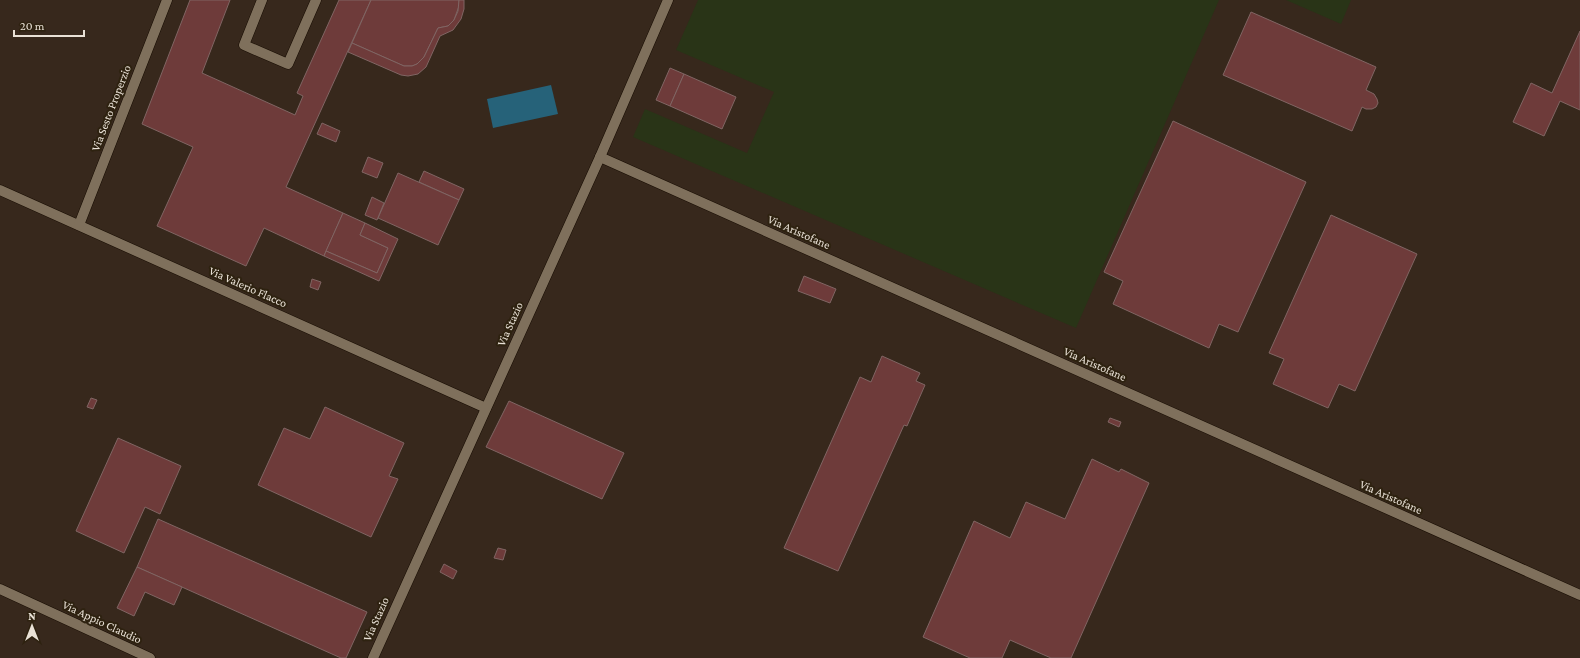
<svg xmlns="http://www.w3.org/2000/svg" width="1580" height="658" font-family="'Crimson Pro',serif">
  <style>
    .industrial { fill: #37281c }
    .green { fill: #293417 }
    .water { fill: #266279 }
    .building { fill: #6e3b3a; stroke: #806563 }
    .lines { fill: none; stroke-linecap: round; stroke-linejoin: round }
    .minor-casing { stroke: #160b00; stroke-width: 11 }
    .minor { stroke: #7f705c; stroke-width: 10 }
    .labels { text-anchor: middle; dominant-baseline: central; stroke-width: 4; stroke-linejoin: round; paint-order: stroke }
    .street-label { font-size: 12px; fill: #e9e1d6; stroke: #2e2210 }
  </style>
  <rect width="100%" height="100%" fill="#2e2210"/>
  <rect class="industrial" x="0" y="0" width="1580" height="658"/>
  <g class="green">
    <path d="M698,0H1219L1076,328L633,137L645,109L747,153L774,92L676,50Z"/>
    <path d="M1286,0H1351L1341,24Z"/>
  </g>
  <path class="water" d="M551,85L558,114L493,128L487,99Z"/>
  <g class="building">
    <path d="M190,0H230L202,73L295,115L303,96L297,93L339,0H371L286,187L343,213L324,256L264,228L246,266L157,226L193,147L142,124Z"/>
    <path d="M371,0H459V6L454,20L448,26L438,28L424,57L417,64L412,66H404L352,43Z"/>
    <path d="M459,0H464V9L461,19L453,30L440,36L426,67L418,74L408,76L401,75L348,52L352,43L404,66H412L417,64L424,57L438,28L448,26L454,20L458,11Z"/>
    <path d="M1251,12L1376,67L1366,90L1374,94L1377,99L1378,103L1376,107L1372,109H1366L1362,107L1352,131L1223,75Z"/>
    <path d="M1580,31V110L1560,101L1544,136L1513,122L1531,83L1552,93Z"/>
    <path d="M670,68L684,74L670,106L656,100Z"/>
    <path d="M684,74L736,97L722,129L670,106Z"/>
    <path d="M1173,121L1306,182L1238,332L1219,324L1209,348L1113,304L1123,281L1104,272Z"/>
    <path d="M322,123L340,131L336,142L317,134Z"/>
    <path d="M368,157L383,163L377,178L362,172Z"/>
    <path d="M424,171L464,189L459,200L419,182Z"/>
    <path d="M398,173L459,200L438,245L378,218Z"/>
    <path d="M372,197L384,203L377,220L365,215Z"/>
    <path d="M343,213L365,223L360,235L388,248L377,273L326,251Z"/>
    <path d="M1331,215L1417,254L1355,391L1339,384L1328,408L1273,384L1284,359L1269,353Z"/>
    <path d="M365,223L398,239L379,281L324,256L326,251L377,273L388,248L360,235Z"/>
    <path d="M804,276L836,289L830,303L798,291Z"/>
    <path d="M312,279L321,282L318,290L310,287Z"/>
    <path d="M882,356L920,373L916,381L925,385L907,426L904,425L838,571L784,548L860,377L871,382Z"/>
    <path d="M91,398L97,400L93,409L87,407Z"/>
    <path d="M509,401L624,453L602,499L486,447Z"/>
    <path d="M325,407L404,443L389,476L398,479L371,537L258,485L284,428L310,439Z"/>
    <path d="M1110,418L1121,422L1119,427L1108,422Z"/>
    <path d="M118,438L181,466L160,514L145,507L124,553L76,531Z"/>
    <path d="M1092,459L1119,472L1121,469L1149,483L1071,658H1051L1010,640L1002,658H970L923,637L974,521L1010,538L1026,502L1065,519Z"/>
    <path d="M158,519L367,612L346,658H341L137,567Z"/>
    <path d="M498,548L506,550L503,560L494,558Z"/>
    <path d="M444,564L457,571L453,579L440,572Z"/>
    <path d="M137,567L182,587L174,605L145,592L134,616L117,608Z"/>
  </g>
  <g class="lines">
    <defs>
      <g id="minor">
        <path d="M262,0L244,45L288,64L316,0"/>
        <path d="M600,157L1580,595"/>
        <path d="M0,190L486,408"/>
        <path d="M79,225L167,0"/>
        <path d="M0,589L150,658"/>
        <path d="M373,658L600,157L668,0"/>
      </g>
    </defs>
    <use href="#minor" class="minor-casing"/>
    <use href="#minor" class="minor"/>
  </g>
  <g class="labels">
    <g class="street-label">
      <text transform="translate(111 108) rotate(-69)">Via Sesto Properzio</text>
      <text transform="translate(799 232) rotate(24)">Via Aristofane</text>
      <text transform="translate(248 287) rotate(24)">Via Valerio Flacco</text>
      <text transform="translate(510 324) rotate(-66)">Via Stazio</text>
      <text transform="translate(1095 364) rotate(24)">Via Aristofane</text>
      <text transform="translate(1391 497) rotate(24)">Via Aristofane</text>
      <text transform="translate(376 619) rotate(-66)">Via Stazio</text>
      <text transform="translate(102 622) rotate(25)">Via Appio Claudio</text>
    </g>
  </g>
  <g transform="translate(32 626)" stroke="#2e2210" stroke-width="3" paint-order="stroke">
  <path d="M0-3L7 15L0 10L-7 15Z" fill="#e9e1d6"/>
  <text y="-6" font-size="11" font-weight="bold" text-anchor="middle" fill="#e9e1d6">N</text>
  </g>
  <path d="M14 30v6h70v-6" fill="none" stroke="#e9e1d6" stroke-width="2"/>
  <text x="20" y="30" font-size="12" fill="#e9e1d6" stroke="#2e2210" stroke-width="3" paint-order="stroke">20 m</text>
</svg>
